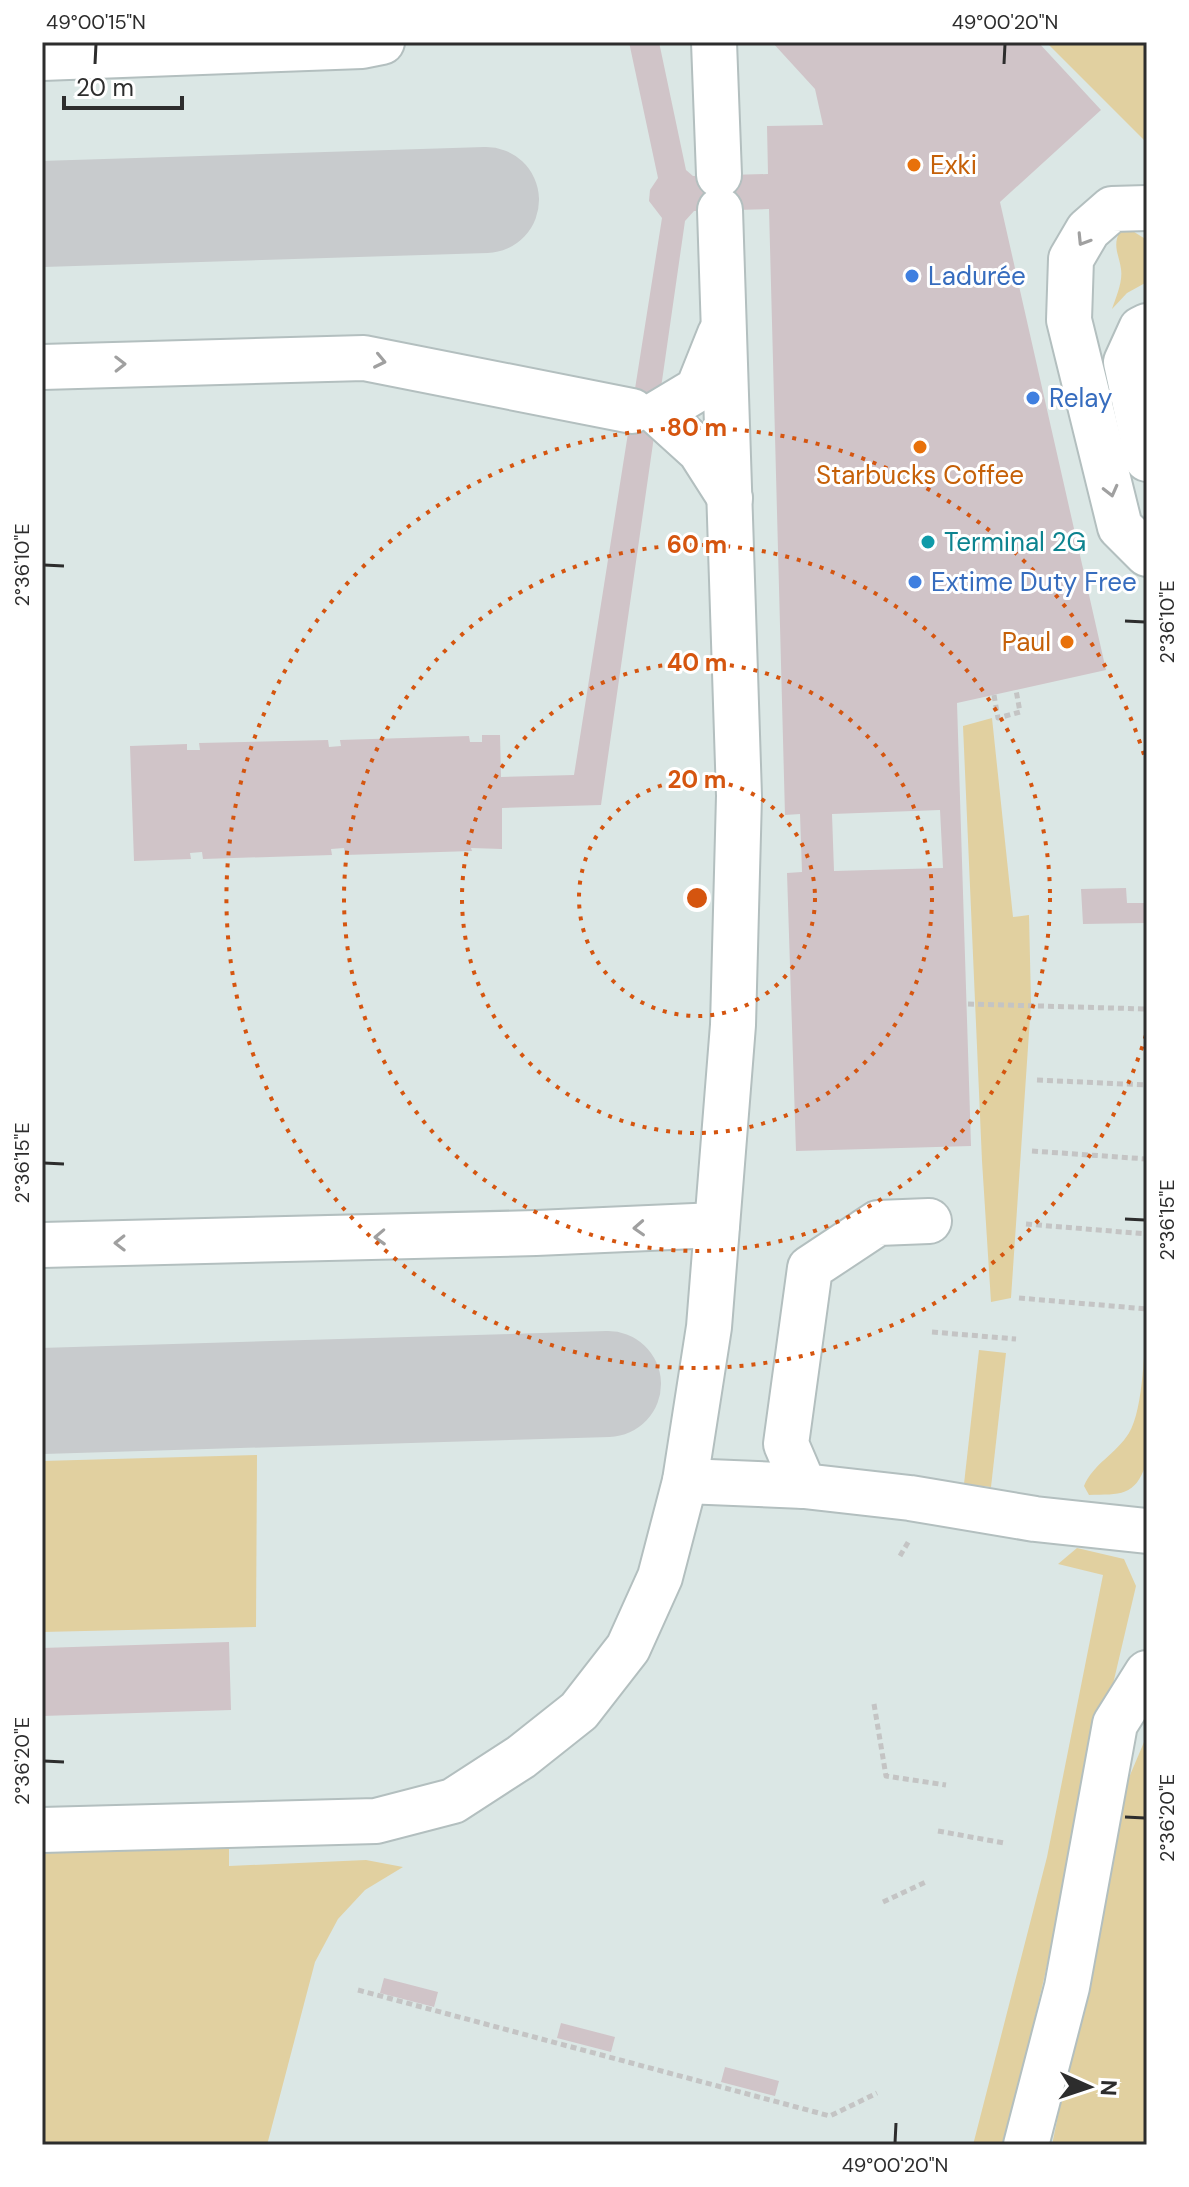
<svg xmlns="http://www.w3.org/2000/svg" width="1189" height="2187" font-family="'DM Sans',sans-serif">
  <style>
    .airport { fill: #dbe7e5 }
    .green { fill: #e1d0a0 }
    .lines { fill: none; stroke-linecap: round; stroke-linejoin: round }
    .taxiway { stroke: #c8cbcd; stroke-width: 106 }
    .building { fill: #d0c4c8; fill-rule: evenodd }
    .minor-casing { stroke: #b3bfbf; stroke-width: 48 }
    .path { stroke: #c4c4c4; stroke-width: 5; stroke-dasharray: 6 4; stroke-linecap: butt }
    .minor { stroke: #fff; stroke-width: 44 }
    .oneway { stroke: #a0a0a0 }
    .ticks { fill: none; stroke: #2d2d2d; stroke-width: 3 }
    .ring { fill: none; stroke: #d5550f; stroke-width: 4; stroke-dasharray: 4 8 }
    .food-dot { fill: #e8710a; stroke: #fff; stroke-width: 3 }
    .shop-dot { fill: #3f7fe0; stroke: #fff; stroke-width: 3 }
    .culture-dot { fill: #0f9aa8; stroke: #fff; stroke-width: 3 }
    .labels { text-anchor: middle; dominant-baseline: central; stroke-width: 6; stroke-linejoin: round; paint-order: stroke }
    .food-label { font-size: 26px; fill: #c56008; stroke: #fff; text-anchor: start }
    .shop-label { font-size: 26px; fill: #366cbe; stroke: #fff; text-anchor: start }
    .culture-label { font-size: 26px; fill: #0d838f; stroke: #fff; text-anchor: start }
    .centre { fill: #d5550f; stroke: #fff; stroke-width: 4 }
    .ring-label { font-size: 24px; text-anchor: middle; font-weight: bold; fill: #d5550f; stroke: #fff; stroke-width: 6; stroke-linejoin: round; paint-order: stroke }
    .neatline { fill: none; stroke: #2d2d2d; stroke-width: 3 }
    .ticks-label { font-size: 20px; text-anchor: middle; fill: #2d2d2d }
  </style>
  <rect width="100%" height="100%" fill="#eee0e5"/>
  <rect class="airport" x="42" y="42" width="1105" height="2103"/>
  <g class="green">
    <path d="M1046,42H1147V143Z"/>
    <path d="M1131,230L1147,240V282L1127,293L1112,309C1116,297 1123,282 1121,269C1119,254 1112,246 1120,231Z"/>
    <path d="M992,718L1013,917L1029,915L1031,1003L1011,1298L991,1302L982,1161L963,726Z"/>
    <path d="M1147,1314L1146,1464C1135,1497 1120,1494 1089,1495L1084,1486C1093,1464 1116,1454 1129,1433C1144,1408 1144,1346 1147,1314Z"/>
    <path d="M979,1350L1006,1353L991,1487L964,1484Z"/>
    <path d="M257,1455L256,1627L42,1632V1461Z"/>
    <path d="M1077,1548L1124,1559L1136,1586L1005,2145H973L1047,1857L1103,1575L1058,1564Z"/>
    <path d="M1147,1735V2145H1052L1125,1787Z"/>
    <path d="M229,1845V1866L366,1860L403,1867L365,1890L338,1919L315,1962L267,2145H42V1850Z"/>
  </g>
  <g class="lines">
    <g class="taxiway">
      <path d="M42,214L486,200"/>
      <path d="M42,1401L608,1384"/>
    </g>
  </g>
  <g class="building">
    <path d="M629,42H659L686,170L693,176L768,174L767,126L823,125L815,89L772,42H1038L1101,110L1000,202L1106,670L957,703L971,1146L796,1151L787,873L802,872L800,814L785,815L769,209L694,211L685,221L601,805L502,808V849L471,848L472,851L345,855L344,848L331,849L332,855L203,859L202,852L190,853L191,859L134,861L130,746L187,744V750H200L199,743L328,740L329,747L341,746L340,740L469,736L470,742H482V735H500L501,777L574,775L662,218L649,201L650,190L658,178ZM940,810L943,868L834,871L832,814Z"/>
    <path d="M1126,888L1127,903H1147V923L1083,924L1081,889Z"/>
    <path d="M229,1642L231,1710L42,1716V1648Z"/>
    <path d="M384,1978L438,1992L434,2007L380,1993Z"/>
    <path d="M561,2023L615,2037L611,2052L557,2038Z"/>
    <path d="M725,2067L779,2081L775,2096L721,2082Z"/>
  </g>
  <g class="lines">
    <defs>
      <g id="minor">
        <path d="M714,42L719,175"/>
        <path d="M42,58L362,46L382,42"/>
        <path d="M1147,208L1112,209L1088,230L1071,259L1069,320L1120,527L1147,554"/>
        <path d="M1147,326L1141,329L1126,362L1147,459"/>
        <path d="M720,334L698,389L658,413L700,451L730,498"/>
        <path d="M42,367L364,358L632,411"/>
        <path d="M929,1221L878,1223L810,1268L786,1444L804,1486L910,1498L1035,1519L1147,1531"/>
        <path d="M42,1245L536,1233L717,1225"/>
        <path d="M685,1481L804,1486"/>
        <path d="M42,1830L376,1821L453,1801L521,1757L579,1711L628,1648L660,1577L685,1481L709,1327L733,1025L739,796L720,210"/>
        <path d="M1026,2145L1067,1987L1115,1724L1147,1673"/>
      </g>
    </defs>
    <use href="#minor" class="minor-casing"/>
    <g class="path">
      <path d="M994,695L998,718L1020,712L1016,690"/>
      <path d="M968,1004L1147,1009"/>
      <path d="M1037,1080L1147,1085"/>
      <path d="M1032,1151L1147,1159"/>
      <path d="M1026,1224L1147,1234"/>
      <path d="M1019,1298L1147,1309"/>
      <path d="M932,1332L1016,1339"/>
      <path d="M900,1556L910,1539"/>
      <path d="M874,1704L886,1776L946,1785"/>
      <path d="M938,1831L1004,1843"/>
      <path d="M883,1902L928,1881"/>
      <path d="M358,1990L830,2116L877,2093"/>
    </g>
    <use href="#minor" class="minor"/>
  </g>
  <defs><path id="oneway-chevron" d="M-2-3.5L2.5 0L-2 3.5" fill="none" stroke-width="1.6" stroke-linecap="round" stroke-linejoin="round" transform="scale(2)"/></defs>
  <g class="oneway">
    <use href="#oneway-chevron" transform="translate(1083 240) rotate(122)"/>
    <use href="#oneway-chevron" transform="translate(380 361) rotate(12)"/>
    <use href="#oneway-chevron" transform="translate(120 364) rotate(-1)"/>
    <use href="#oneway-chevron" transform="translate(1111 491) rotate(76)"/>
    <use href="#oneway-chevron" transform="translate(639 1228) rotate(177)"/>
    <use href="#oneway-chevron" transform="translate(380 1237) rotate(178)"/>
    <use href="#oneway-chevron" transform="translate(120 1243) rotate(179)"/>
  </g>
  <path class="ticks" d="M95,64L96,44M1004,64L1005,44M44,565L64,566M1125,621L1145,622M44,1163L64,1164M1125,1219L1145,1220M44,1761L64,1762M1125,1817L1145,1818M895,2143L896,2123"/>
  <g class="ring">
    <circle cx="697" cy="898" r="118"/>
    <circle cx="697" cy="898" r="235"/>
    <circle cx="697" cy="898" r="353"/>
    <path d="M1146 1035A470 470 0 1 1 1146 761"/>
  </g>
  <g class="food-dot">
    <circle cx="914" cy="165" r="8"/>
    <circle cx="920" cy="447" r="8"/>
    <circle cx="1067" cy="642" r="8"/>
  </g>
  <g class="shop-dot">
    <circle cx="912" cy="276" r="8"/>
    <circle cx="1033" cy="398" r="8"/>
    <circle cx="915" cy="582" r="8"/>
  </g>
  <circle class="culture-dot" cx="928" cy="542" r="8"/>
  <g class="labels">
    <g class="food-label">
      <text x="930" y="165">Exki</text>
      <text x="920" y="475" text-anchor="middle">Starbucks Coffee</text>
      <text x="1051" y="642" text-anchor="end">Paul</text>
    </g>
    <g class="shop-label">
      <text x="928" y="276">Ladurée</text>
      <text x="1049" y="398">Relay</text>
      <text x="931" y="582">Extime Duty Free</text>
    </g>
    <g class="culture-label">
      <text x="944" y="542">Terminal 2G</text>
    </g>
  </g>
  <circle cx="697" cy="898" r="12" class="centre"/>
  <g class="ring-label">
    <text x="697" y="436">80 m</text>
    <text x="697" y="553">60 m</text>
    <text x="697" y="671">40 m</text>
    <text x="697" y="788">20 m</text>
  </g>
  <rect width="1189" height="2187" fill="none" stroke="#ffffff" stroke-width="88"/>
  <g transform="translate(1089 2087) rotate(93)" stroke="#ffffff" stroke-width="6" paint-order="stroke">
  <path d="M0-6L14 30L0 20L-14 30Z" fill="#2d2d2d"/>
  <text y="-12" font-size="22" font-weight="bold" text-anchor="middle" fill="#2d2d2d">N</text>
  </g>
  <path d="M64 96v12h118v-12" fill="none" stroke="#2d2d2d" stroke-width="4"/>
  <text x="76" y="96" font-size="24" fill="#2d2d2d" stroke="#ffffff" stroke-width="6" paint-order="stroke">20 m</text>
  <rect x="44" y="44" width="1101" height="2099" class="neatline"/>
  <g class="ticks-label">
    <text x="96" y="29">49°00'15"N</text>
    <text x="1005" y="29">49°00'20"N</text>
    <text transform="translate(22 565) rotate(-90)" y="7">2°36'10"E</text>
    <text transform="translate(1167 622) rotate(-90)" y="7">2°36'10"E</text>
    <text transform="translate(22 1163) rotate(-90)" y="7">2°36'15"E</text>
    <text transform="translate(1167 1220) rotate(-90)" y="7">2°36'15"E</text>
    <text transform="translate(22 1761) rotate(-90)" y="7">2°36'20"E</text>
    <text transform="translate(1167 1818) rotate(-90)" y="7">2°36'20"E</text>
    <text x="895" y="2172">49°00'20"N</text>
  </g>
</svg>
